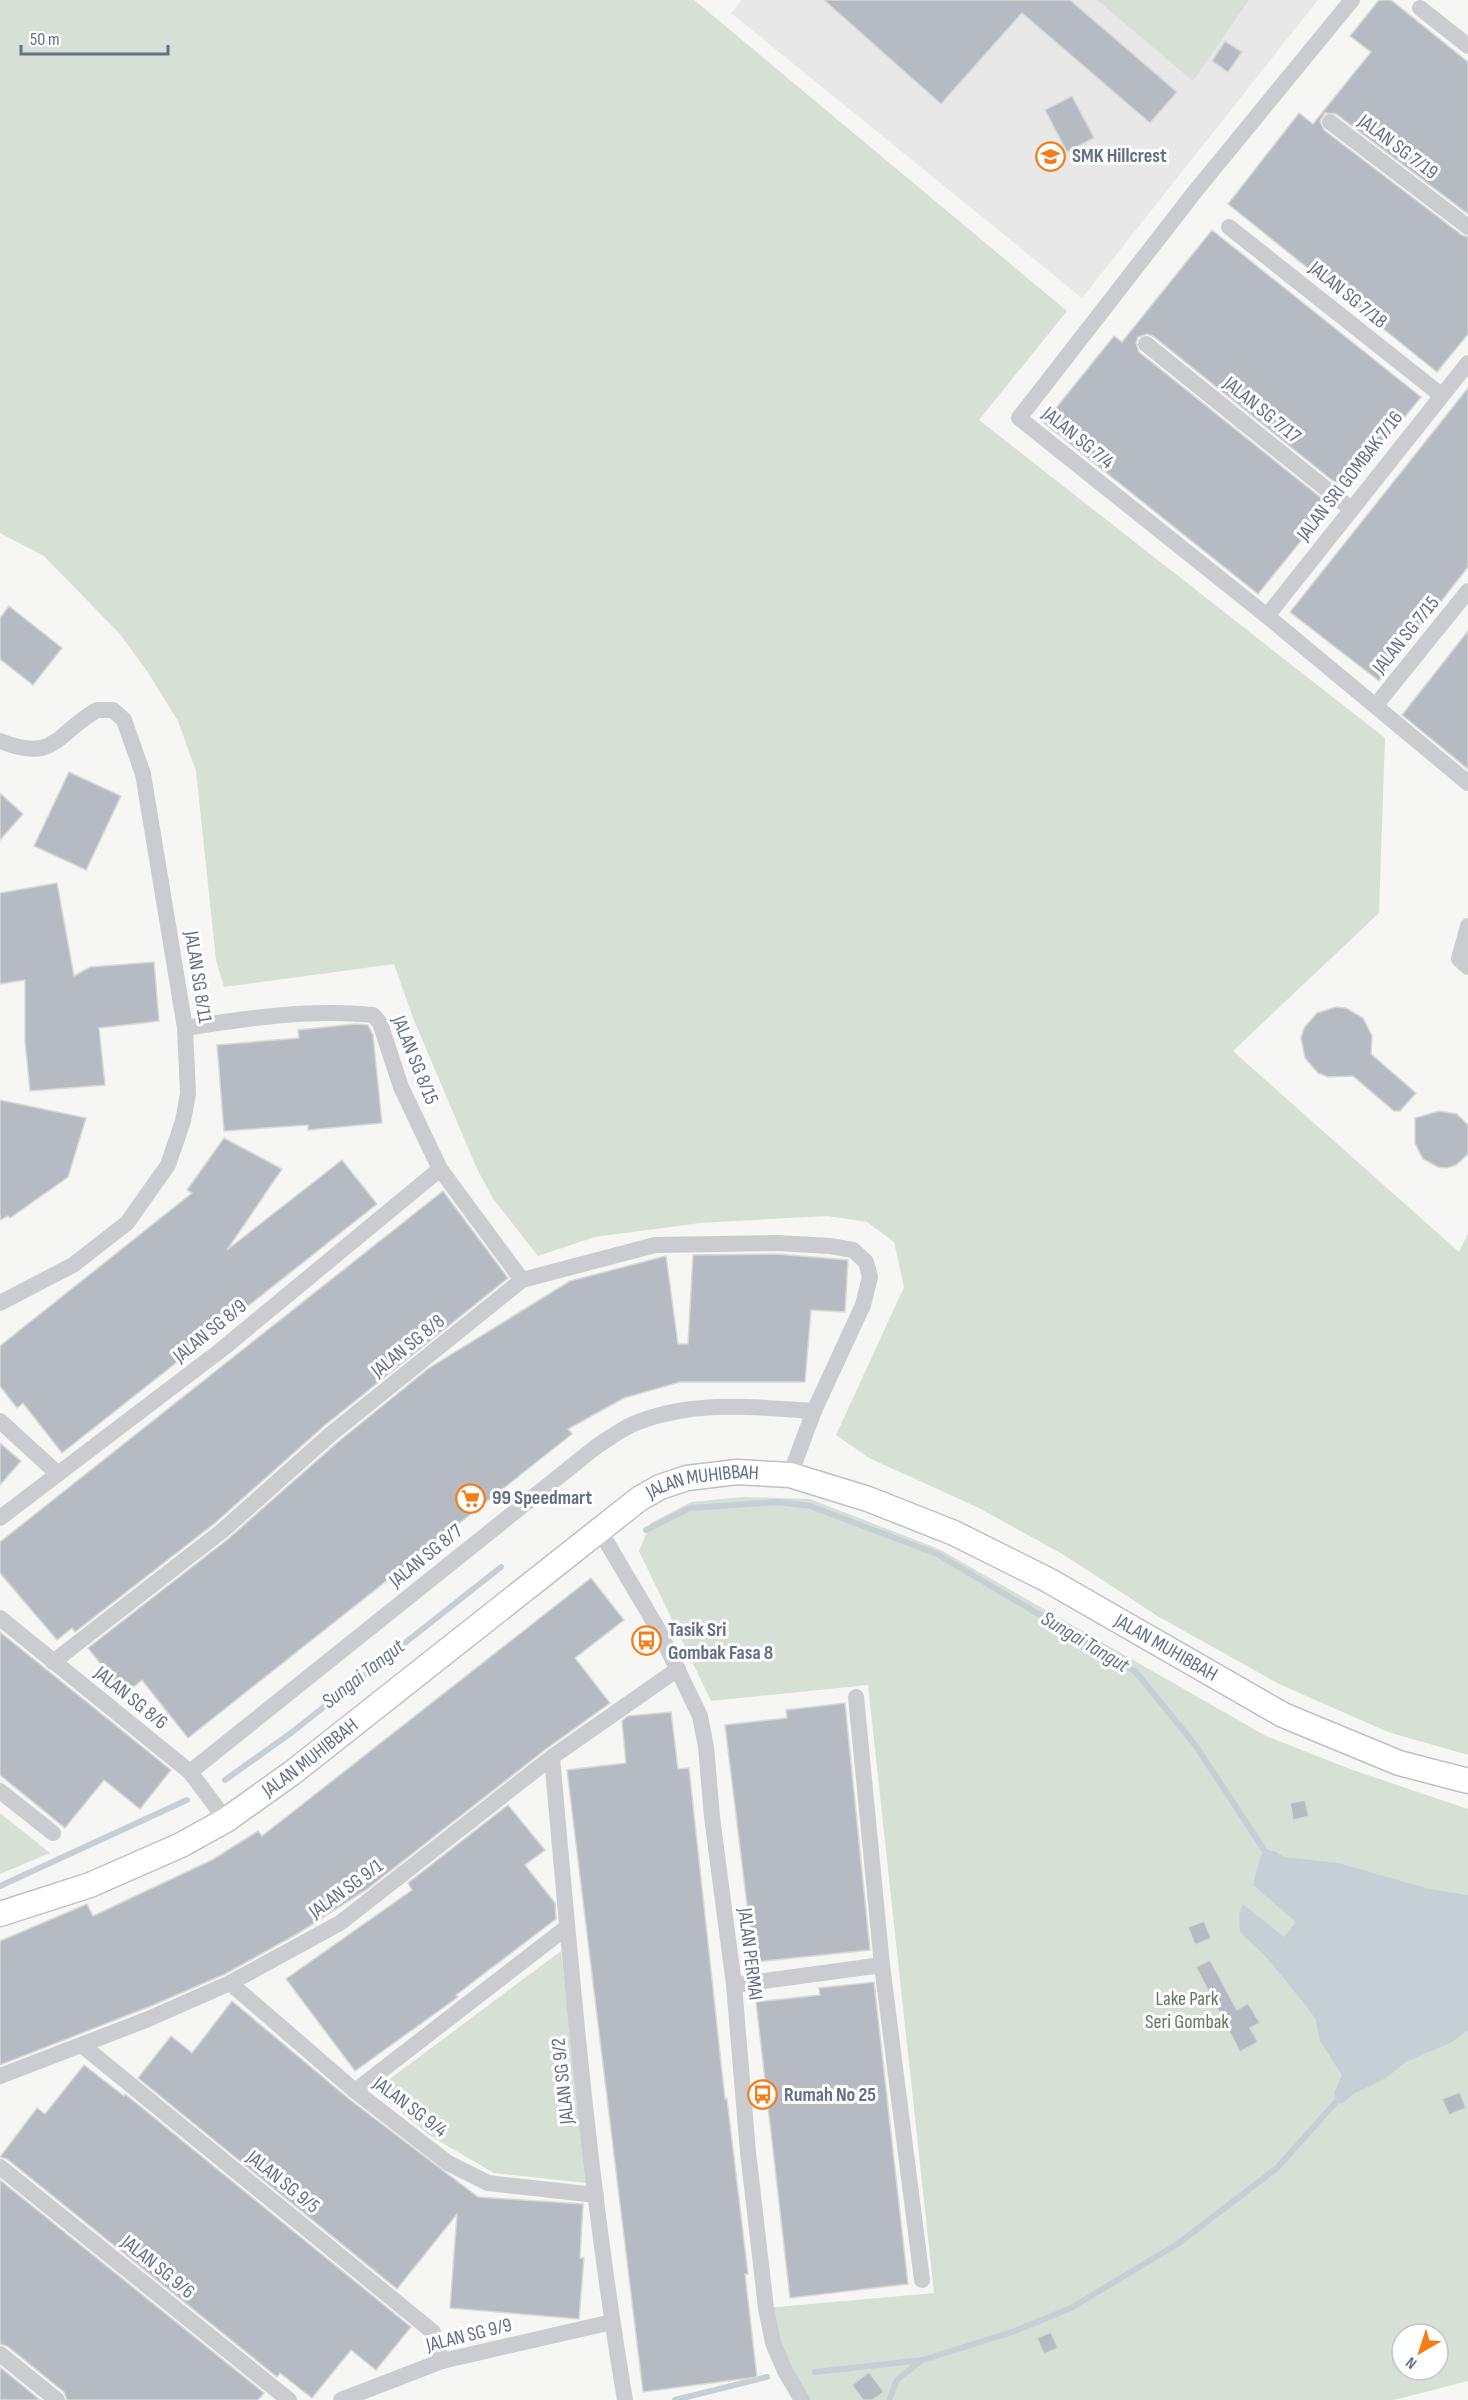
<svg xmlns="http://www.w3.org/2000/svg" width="1468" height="2400" font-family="'Sofia Sans Condensed',sans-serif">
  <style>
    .built { fill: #e7e8e7 }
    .green { fill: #d6e0d4; fill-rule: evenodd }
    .water { fill: #c7cfd6 }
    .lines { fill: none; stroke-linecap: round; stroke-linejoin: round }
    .stream { stroke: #c7cfd6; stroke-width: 6 }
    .building { fill: #b6bbc3; stroke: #d8d9d6; stroke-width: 1.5 }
    .secondary-casing { stroke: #bdc0c6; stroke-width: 27 }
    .street { stroke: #caccd0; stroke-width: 16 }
    .secondary { stroke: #fff; stroke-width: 24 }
    .labels { text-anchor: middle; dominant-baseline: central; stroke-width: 6; stroke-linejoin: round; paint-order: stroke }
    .street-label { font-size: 20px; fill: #636f88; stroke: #fff }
    .poi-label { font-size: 20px; font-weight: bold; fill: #636f88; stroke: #fff; text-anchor: start }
    .park-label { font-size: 20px; fill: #5f7960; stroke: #fff }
    .water-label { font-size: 21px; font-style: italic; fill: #63778b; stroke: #fff }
  </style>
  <rect width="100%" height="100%" fill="#f6f7f4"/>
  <path class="built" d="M742,0H1318L1082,298L731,13Z"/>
  <g class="green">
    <path d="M0,0H694L1067,311L979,420L1385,738L1379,913L1233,1051L1459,1252L1468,1234V1755L1388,1732L1279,1684L1159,1617L1064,1555L979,1508L869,1458L836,1435L904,1287L894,1242L867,1222L827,1216L700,1223L595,1237L538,1256L494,1200L477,1169L413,1018L394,964L224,987L216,960L196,771L178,721L147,671L119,633L44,556L0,533Z"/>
    <path d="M1097,0H1249L1193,81Z"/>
    <path d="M742,1497L810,1499L939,1549L1266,1736L1350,1769L1468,1809V2381L1394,2400H804L766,2308L934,2293L868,1685L711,1701L639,1551L651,1523L691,1502ZM1402,2334H1438V2370H1402Z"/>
    <path d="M0,1813L50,1853L0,1874Z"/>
    <path d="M561,1951L587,2183L494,2173L429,2135L375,2090Z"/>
  </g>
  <path class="water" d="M1265,1851H1274L1284,1857L1338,1863L1429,1889L1468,1895V2030L1452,2042L1406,2062L1386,2078L1353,2094L1342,2104L1337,2102L1334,2093L1342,2075L1320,2041L1316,2020L1307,2007L1267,1958L1240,1932L1239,1912L1243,1904L1284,1937L1296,1922L1253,1885L1260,1858Z"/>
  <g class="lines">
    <g class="stream">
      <path d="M646,1530L690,1508L778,1502L810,1506L937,1554L1136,1672L1196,1746L1265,1851L1271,1855"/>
      <path d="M225,1780L291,1733L501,1567"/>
      <path d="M0,1886L187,1800"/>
      <path d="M815,2372L923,2360L1015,2331L1071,2308L1179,2243L1277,2168L1336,2102"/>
      <path d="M675,2400L767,2377"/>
      <path d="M889,2400L897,2380L922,2360"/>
    </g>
  </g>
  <g class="building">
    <path d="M824,0H1070L1177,92L1150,123L1022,13L941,104Z"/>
    <path d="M1379,0H1391L1468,62V214L1336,114L1325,113L1320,121L1324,130L1462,235L1468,237V334L1437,372L1228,204L1299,113L1313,124L1371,52L1350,36Z"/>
    <path d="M1225,41L1242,52L1228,72L1212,61Z"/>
    <path d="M1072,96L1094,138L1067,152L1045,110Z"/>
    <path d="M1212,230L1421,397L1347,488L1343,489L1153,336L1147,334L1138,337L1136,343L1139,352L1330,505L1258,594L1044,423L1114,336L1122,342Z"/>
    <path d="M1468,388V567L1379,681L1290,612Z"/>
    <path d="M9,606L62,648L33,685L0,659V618Z"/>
    <path d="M1468,631V769L1402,715Z"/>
    <path d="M69,772L121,796L86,870L34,846Z"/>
    <path d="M0,793L23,814L0,840Z"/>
    <path d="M57,883L74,976L90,967L154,962L159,1021L99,1028L105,1085L30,1091L25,1041V980L0,984V893Z"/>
    <path d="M1336,1007L1346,1008L1363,1018L1372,1036L1371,1054L1416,1093L1400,1111H1394L1353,1076L1328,1077L1318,1073L1305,1058L1301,1038L1304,1028L1317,1013Z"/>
    <path d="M356,1024L368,1025L373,1035L382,1123L308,1130V1125L224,1131L217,1045L299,1038L298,1030Z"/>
    <path d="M0,1100L86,1118L68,1177L10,1218L8,1216L0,1220Z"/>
    <path d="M1439,1111L1457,1114L1468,1125V1154L1456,1165L1447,1168L1438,1167L1423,1159L1415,1143V1118Z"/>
    <path d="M224,1138L282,1169L227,1250L342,1160L377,1204L62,1453L23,1403L17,1408L0,1386V1346L192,1193L187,1190Z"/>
    <path d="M443,1191L508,1278L324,1426L215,1523L75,1632L72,1628L57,1640L0,1573V1542Z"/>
    <path d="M777,1254L848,1260L845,1312L811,1310L805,1382H680L624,1398L568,1429L572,1434L188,1738L142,1680L125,1694L88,1648L228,1539L338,1442L429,1368L570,1281L666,1256L678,1344H688L693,1255Z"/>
    <path d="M0,1443L21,1461L0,1485Z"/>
    <path d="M591,1578L624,1620L575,1658L610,1703L546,1749L366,1890L297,1934L225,1974L151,2006L0,2065V1941L87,1904L93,1916L212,1860L258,1831L262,1836Z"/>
    <path d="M0,1632L171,1770L140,1809L104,1780L65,1828L0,1775Z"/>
    <path d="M845,1703L870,1950L754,1962L725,1725L787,1718L786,1710Z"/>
    <path d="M671,1712L678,1769L689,1768L725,2099H727L748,2274H745L757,2377L643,2392L567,1770L626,1763L622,1721L628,1716Z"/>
    <path d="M1305,1800L1309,1816L1293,1820L1290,1803Z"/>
    <path d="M508,1805L545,1850L525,1865L555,1903L556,1919L456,1995L458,1997L355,2071L286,1979L412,1890L408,1883Z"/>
    <path d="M1204,1921L1211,1938L1195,1945L1188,1927Z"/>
    <path d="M1210,1960L1237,2010L1248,2003L1260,2023L1250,2028L1258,2042L1240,2052L1196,1967Z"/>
    <path d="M874,1982L908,2284L790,2298L756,2002L820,1995L819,1988Z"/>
    <path d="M232,2001L349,2099L478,2197L583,2204L580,2258H584L579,2319L450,2308L457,2214L397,2289L138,2078L171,2036L192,2053Z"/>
    <path d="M84,2065L124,2096L125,2094L411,2327L376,2370L351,2350L312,2398L280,2373L277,2377L7,2159L0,2157L37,2108L45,2114Z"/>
    <path d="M1460,2092L1466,2108L1449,2115L1442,2099Z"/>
    <path d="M0,2180L264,2393L258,2400H67L64,2392L7,2346L0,2344Z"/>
    <path d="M1051,2332L1058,2348L1044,2354L1037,2338Z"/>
    <path d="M0,2367L40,2400H0Z"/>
    <path d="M869,2372L884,2392L872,2400H863L852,2385Z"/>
  </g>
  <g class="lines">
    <defs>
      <g id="secondary">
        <path id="s1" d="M0,1914L90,1885L181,1845L226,1820L292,1773L639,1499L660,1487L687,1478L737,1472L790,1475L868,1499L954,1533L1048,1580L1283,1715L1399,1763L1468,1781"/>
      </g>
    </defs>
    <use href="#secondary" class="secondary-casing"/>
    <g class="street">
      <path d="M1352,0L1197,189L1019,418L1267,616L1468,783"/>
      <path d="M1420,8L1468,46"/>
      <path d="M1330,122L1468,227"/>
      <path d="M1229,227L1441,395"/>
      <path d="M1146,344L1351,509"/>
      <path d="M1267,616L1468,363"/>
      <path d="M1376,705L1468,591"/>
      <path d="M0,741C56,763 55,734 97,710H113L124,720L143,774L185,1028L188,1094L183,1121L168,1165L127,1223L73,1265L0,1303"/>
      <path d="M1468,926L1459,959L1468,967"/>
      <path d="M185,1028C247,1018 311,1009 373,1015L380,1023L401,1087L440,1169L522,1280"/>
      <path d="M0,1421L58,1474"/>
      <path d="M0,1518L221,1350L440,1169"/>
      <path d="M600,1531L658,1629L700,1716L706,1747L712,1817L734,1985L748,2152L766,2308L773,2343L785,2371L802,2400"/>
      <path d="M0,1618L190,1772L226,1820"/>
      <path d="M53,1662L222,1531L331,1434L522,1280L655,1245L777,1243L830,1246L853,1250L866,1262L870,1277L863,1305L814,1411L790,1475"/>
      <path d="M856,1697L882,1965L922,2280"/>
      <path d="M552,1757C571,1971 589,2187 625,2400"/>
      <path d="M190,1772L597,1446C610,1438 624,1427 638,1422C696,1400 753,1407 814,1411"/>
      <path d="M0,1791L53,1833"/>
      <path d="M230,1983L355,2091L448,2163L488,2183L596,2195"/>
      <path d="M734,1985L882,1965"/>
      <path d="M83,2046L433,2332L442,2361"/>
      <path d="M0,2076L146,2020L230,1983L340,1923L552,1757L678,1669"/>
      <path d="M355,2091L567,1927"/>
      <path d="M0,2167L289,2400"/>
      <path d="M0,2354L57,2400"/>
      <path d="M341,2400L442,2361L612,2322"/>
    </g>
    <use href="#secondary" class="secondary"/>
  </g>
  <defs>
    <symbol id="school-ring" viewBox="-11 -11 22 22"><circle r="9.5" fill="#fff" stroke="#f47d17" stroke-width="1.5"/><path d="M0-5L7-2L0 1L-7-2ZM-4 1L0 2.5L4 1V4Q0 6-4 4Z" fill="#f47d17"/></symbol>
    <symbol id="supermarket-ring" viewBox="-11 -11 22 22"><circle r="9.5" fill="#fff" stroke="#f47d17" stroke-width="1.5"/><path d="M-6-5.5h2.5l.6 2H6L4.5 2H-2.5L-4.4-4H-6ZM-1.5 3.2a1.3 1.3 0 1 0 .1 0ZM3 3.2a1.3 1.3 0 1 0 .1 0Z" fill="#f47d17"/></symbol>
    <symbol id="bus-ring" viewBox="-11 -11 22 22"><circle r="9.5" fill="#fff" stroke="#f47d17" stroke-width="1.5"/><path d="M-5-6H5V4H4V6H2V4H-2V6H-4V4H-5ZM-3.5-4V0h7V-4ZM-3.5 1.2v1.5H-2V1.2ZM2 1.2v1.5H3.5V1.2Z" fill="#f47d17"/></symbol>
  </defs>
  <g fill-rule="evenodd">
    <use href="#school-ring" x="1034" y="140" width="33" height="33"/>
    <use href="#supermarket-ring" x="454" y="1482" width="33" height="33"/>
    <use href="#bus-ring" x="630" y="1624" width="33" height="33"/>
    <use href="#bus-ring" x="746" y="2078" width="33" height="33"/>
  </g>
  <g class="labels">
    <g class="street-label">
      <text transform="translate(1398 147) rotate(37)">JALAN SG 7/19</text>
      <text transform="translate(1348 295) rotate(39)">JALAN SG 7/18</text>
      <text transform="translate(1262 410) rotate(39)">JALAN SG 7/17</text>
      <text transform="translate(1078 438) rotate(39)">JALAN SG 7/4</text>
      <text transform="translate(1350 476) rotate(-52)">JALAN SRI GOMBAK 7/16</text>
      <text transform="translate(1406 635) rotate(-51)">JALAN SG 7/15</text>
      <text transform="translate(198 977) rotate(81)">JALAN SG 8/11</text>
      <text transform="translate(415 1060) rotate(68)">JALAN SG 8/15</text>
      <text transform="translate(210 1331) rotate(-39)">JALAN SG 8/9</text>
      <text transform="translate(408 1346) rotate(-39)">JALAN SG 8/8</text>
      <text stroke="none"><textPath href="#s1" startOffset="836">JALAN MUHIBBAH</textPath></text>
      <text transform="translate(426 1556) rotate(-39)">JALAN SG 8/7</text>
      <text stroke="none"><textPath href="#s1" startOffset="1340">JALAN MUHIBBAH</textPath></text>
      <text transform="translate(131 1698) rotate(39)">JALAN SG 8/6</text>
      <text stroke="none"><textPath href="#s1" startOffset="350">JALAN MUHIBBAH</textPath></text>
      <text transform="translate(346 1889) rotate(-36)">JALAN SG 9/1</text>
      <text transform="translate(750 1954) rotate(83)">JALAN PERMAI</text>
      <text transform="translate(563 2081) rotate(-96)">JALAN SG 9/2</text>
      <text transform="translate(410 2107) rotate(37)">JALAN SG 9/4</text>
      <text transform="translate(283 2182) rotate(39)">JALAN SG 9/5</text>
      <text transform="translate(158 2267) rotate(39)">JALAN SG 9/6</text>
      <text transform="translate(469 2335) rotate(-14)">JALAN SG 9/9</text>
    </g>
    <g class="poi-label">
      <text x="1072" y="156">SMK Hillcrest</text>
      <text x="492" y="1498">99 Speedmart</text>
      <text x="668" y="1630">Tasik Sri<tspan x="668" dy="23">Gombak Fasa 8</tspan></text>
      <text x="784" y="2095">Rumah No 25</text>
    </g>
    <g class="park-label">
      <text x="1187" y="1999">Lake Park<tspan x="1187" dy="23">Seri Gombak</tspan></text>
    </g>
    <g class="water-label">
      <text transform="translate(1085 1642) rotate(31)">Sungai Tangut</text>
      <text transform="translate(363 1674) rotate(-38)">Sungai Tangut</text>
    </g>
  </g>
  <g transform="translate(1420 2352) rotate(219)"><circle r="28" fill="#ffffff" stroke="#c1c5cf" stroke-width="1.5"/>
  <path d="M0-4.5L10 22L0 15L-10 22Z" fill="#f47d17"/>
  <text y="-9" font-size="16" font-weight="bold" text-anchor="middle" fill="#636f88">N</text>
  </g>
  <path d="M21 45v9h147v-9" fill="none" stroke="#636f88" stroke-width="3"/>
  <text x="30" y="45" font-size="18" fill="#636f88" stroke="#ffffff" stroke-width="4.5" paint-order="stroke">50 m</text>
</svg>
